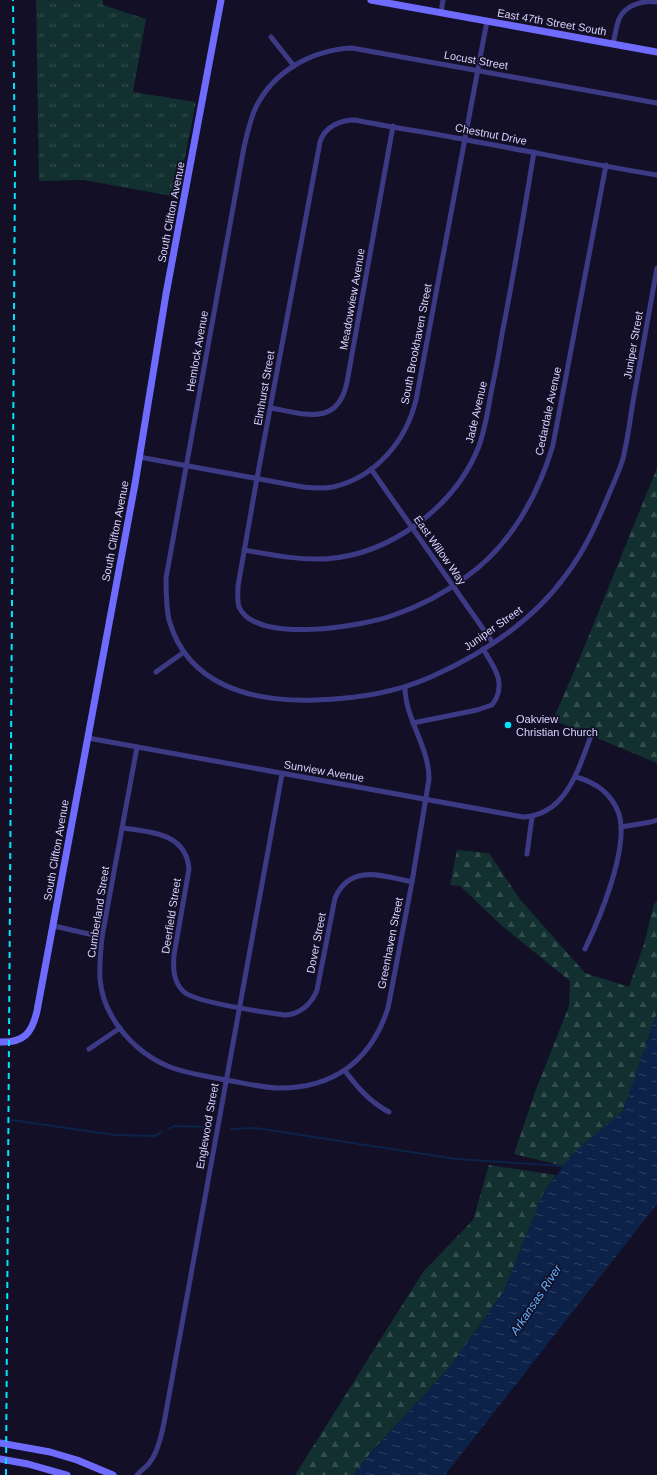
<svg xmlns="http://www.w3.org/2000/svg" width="657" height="1475" font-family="Helvetica,sans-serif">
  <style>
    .grass { fill: url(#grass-tufts) }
    .forest { fill: url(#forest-firs) }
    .water { fill: url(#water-ripples) }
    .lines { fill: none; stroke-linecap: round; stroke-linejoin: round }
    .stream { stroke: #0c2248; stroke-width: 2 }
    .street { stroke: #3d3a85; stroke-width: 5 }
    .secondary { stroke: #6f6bff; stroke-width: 7 }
    .rail { stroke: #00e5ff; stroke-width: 2; stroke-dasharray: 6 5; stroke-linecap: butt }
    .poi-dot { fill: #00e5ff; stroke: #130f26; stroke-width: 1.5 }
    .labels { text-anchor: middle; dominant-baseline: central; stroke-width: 3.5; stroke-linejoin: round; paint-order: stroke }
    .street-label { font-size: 11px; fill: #d9d4ff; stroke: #130f26 }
    .poi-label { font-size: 11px; fill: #d9d4ff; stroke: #130f26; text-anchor: start }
    .water-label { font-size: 12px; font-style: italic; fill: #62b6ff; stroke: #130f26 }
  </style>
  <defs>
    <pattern id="grass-tufts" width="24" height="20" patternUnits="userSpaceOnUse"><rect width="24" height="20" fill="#12302f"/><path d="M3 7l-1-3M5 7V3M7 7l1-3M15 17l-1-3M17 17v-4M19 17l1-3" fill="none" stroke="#344d4e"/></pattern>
    <pattern id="forest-firs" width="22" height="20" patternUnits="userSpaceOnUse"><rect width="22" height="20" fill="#12302f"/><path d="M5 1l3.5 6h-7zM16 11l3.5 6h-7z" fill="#344d4e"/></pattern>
    <pattern id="water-ripples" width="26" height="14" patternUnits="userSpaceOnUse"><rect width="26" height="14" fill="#0c2248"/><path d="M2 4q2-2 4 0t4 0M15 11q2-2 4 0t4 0" fill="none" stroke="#2f4163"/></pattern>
  </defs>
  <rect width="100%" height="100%" fill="#130f26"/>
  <path class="grass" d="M36,0H103V5L146,19L133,92L196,102L177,197L84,180L39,181Z"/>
  <g class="forest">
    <path d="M657,468V763L553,720L581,655Z"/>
    <path d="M457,850L489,853L519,898L585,973L629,987L644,944L654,904L657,901V1013L623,1111L563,1166L514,1154L535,1092L569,1006L570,981L502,926L460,886L450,885Z"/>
    <path d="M489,1165L556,1175L543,1194L504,1291L449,1368L372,1451L353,1475H295L423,1272L473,1220Z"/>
  </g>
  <path class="water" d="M657,1013V1204L445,1475H353L372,1451L449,1368L504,1291L543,1194L563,1166L572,1154L623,1111Z"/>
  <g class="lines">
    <g class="stream">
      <path d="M12,1120L115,1135L154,1136L162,1132"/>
      <path d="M169,1129L174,1126L212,1127"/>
      <path d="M231,1129L256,1128L456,1159L563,1166"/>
    </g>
    <g class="street">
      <path d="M441,13L443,0"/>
      <path d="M271,37L294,66"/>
      <path d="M613,44C615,36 616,27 619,19C625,5 643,0 657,2"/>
      <path d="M657,103L352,48C312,50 273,71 255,109C250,121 247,134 244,147L166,578C166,592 166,606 169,620C188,687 254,702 315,700C355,699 396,693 433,676C484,653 533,621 566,575C585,550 597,523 609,494C614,483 618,473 622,462C628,441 630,418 634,396C642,353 649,311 657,268"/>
      <path d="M606,165L553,445C538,496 510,546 466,577C445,593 420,606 394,615C364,626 256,645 239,607C237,601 238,593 238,586L257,478L320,142C325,126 341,120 355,120C394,128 433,133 472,141C534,152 595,165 657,175"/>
      <path d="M271,408C305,414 338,427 347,382L393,126"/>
      <path d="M139,457L303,487C313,488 323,489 333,487C376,477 406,441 416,400L487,21"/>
      <path d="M371,469L493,643"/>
      <path d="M244,550C272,555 297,560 325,559C390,555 455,507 479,446C485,429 488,411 491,393C495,374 499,354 502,334C514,274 524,213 534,152"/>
      <path d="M156,672L184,652"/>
      <path d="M413,723L477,710L492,705C508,684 494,667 483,649"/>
      <path d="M88,738L523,817C566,815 578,770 591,736"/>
      <path d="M137,747L102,937C101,950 99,965 100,979C103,1018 135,1053 170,1067C188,1074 207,1076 226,1080C243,1083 260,1087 277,1088C333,1089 371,1061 388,1008L412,882L429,779C429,746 405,719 405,687"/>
      <path d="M575,777C583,778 590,782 597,786C608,793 617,805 620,818C627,852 600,918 585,949"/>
      <path d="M621,827L651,822L657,820"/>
      <path d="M123,828C151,832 186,833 189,869L174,955C173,968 173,982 184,992C196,1003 264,1012 284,1015C299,1015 312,1004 317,990L335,898C350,863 384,876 412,882"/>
      <path d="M527,854L532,817"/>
      <path d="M54,926L102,937"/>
      <path d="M89,1049L120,1028"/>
      <path d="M345,1071C358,1088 370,1102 389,1112"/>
      <path d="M137,1475C141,1470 147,1467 150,1462C157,1453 162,1433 164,1423L282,774"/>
    </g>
    <g class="secondary">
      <path d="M371,0L657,52"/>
      <path d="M0,1042C24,1043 32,1033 37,1011L135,484L166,294L221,0"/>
      <path d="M0,1443L50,1452L77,1460L113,1475"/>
      <path d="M0,1459L28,1464L67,1475"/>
    </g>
    <path class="rail" d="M6,1475L15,169L13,0"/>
  </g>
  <circle class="poi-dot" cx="508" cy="725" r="4"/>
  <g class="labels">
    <g class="street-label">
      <text transform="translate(552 22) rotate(10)">East 47th Street South</text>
      <text transform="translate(476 60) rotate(10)">Locust Street</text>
      <text transform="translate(491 134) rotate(11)">Chestnut Drive</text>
      <text transform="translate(171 212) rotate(-79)">South Clifton Avenue</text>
      <text transform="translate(352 299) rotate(-80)">Meadowview Avenue</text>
      <text transform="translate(416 344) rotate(-79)">South Brookhaven Street</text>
      <text transform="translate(633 345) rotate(-80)">Juniper Street</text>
      <text transform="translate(197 351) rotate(-80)">Hemlock Avenue</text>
      <text transform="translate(264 388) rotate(-80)">Elmhurst Street</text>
      <text transform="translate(548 411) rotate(-78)">Cedardale Avenue</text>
      <text transform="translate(476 412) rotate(-77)">Jade Avenue</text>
      <text transform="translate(115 531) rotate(-79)">South Clifton Avenue</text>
      <text transform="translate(440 550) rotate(55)">East Willow Way</text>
      <text transform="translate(493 628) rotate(-35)">Juniper Street</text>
      <text transform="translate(324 771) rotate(10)">Sunview Avenue</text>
      <text transform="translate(56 850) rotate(-80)">South Clifton Avenue</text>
      <text transform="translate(98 912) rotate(-81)">Cumberland Street</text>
      <text transform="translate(171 916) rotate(-81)">Deerfield Street</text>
      <text transform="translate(316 943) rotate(-79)">Dover Street</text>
      <text transform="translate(390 943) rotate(-79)">Greenhaven Street</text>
      <text transform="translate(207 1126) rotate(-80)">Englewood Street</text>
    </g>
    <g class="poi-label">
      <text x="516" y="719">Oakview<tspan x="516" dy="13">Christian Church</tspan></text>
    </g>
    <g class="water-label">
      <text transform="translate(536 1300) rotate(-56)">Arkansas River</text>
    </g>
  </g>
</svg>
